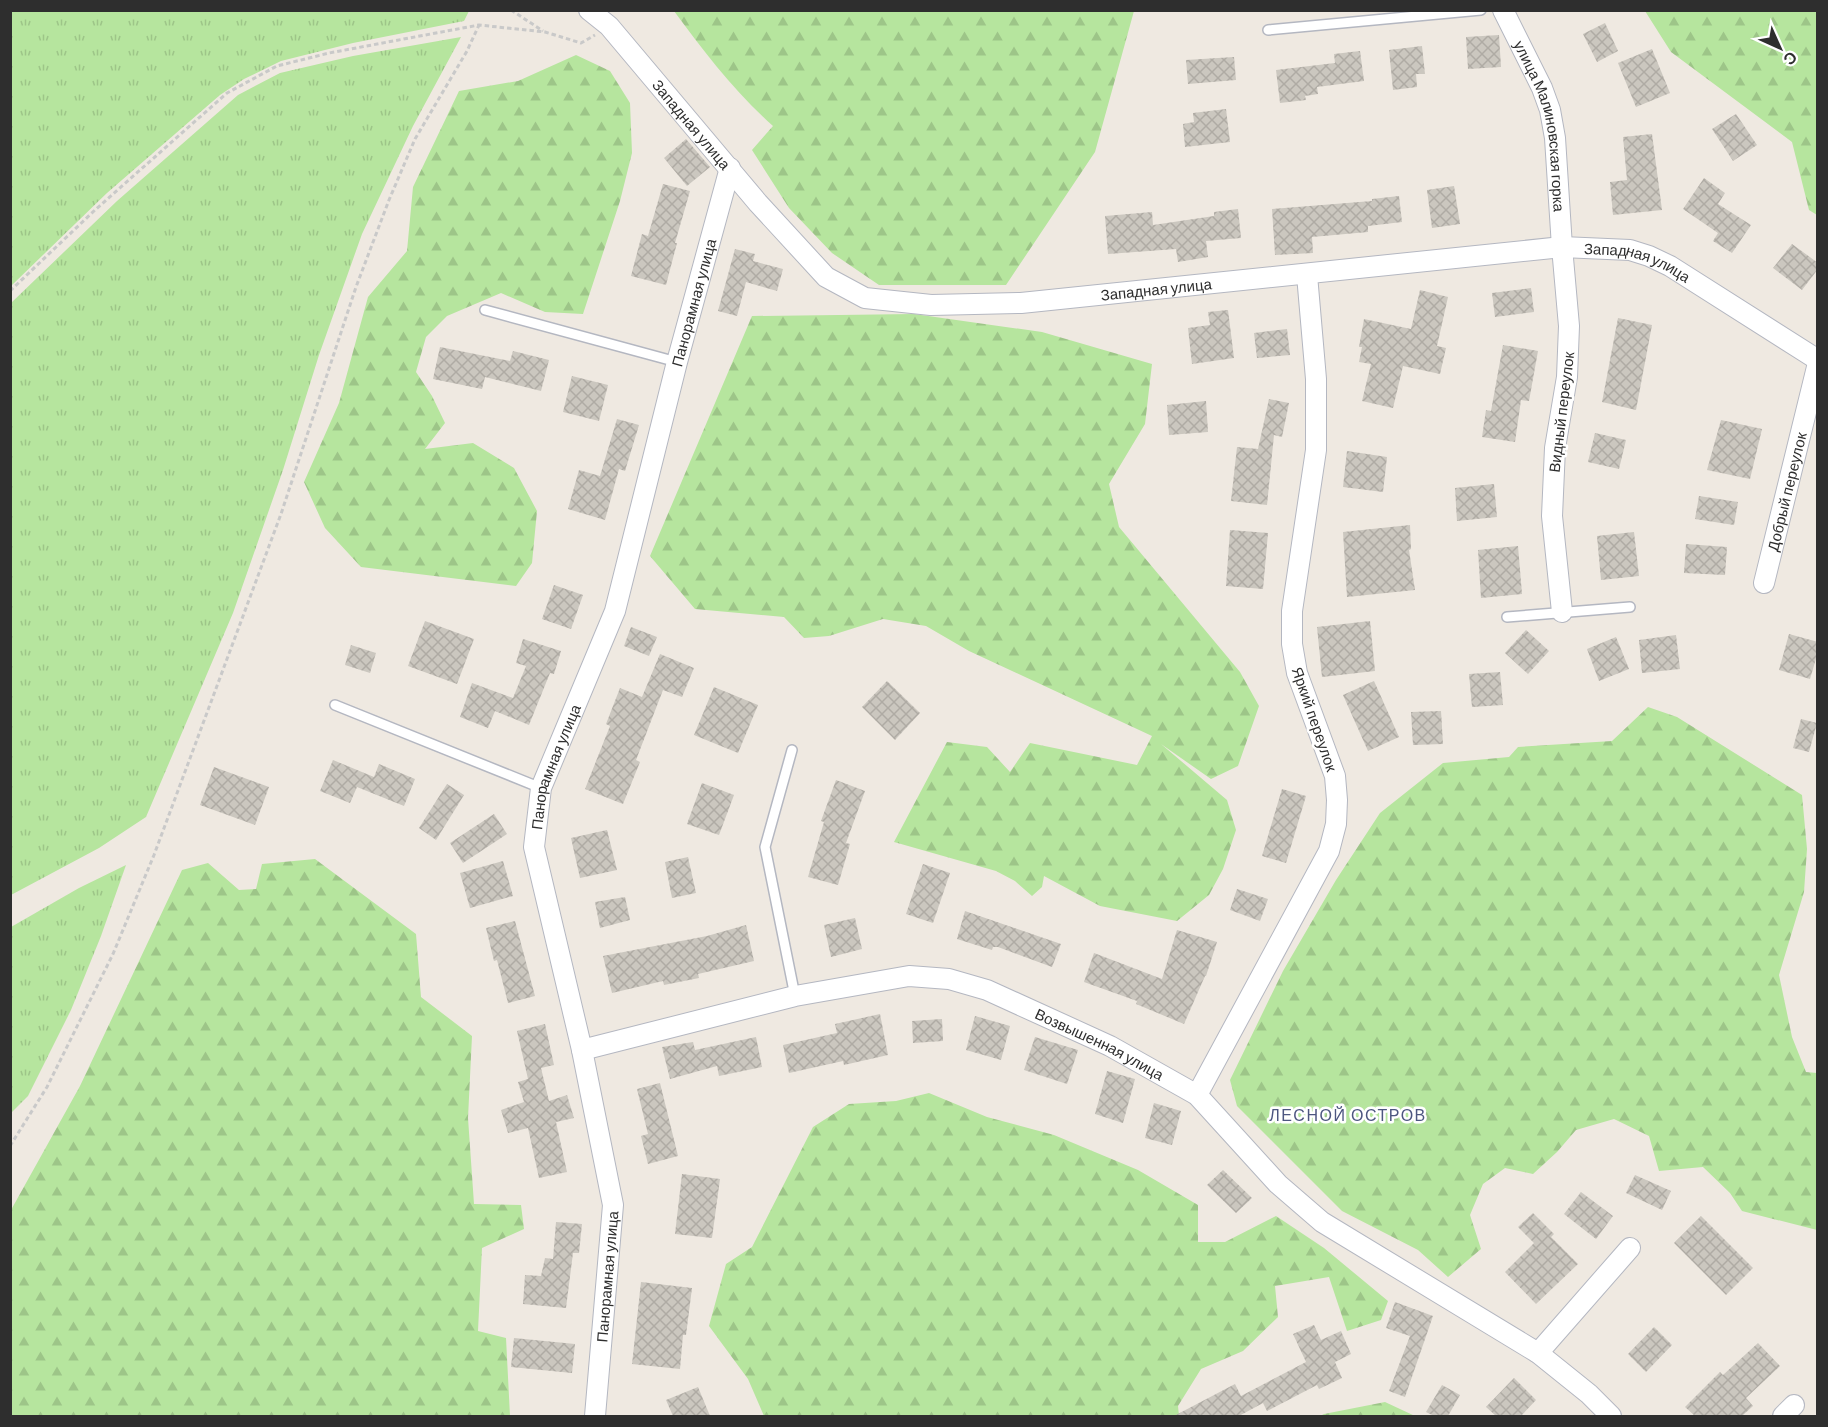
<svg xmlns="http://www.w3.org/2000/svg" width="1828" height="1427" font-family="Barlow,sans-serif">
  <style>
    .grass { fill: url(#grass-tufts) }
    .forest { fill: url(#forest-firs) }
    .building { fill: url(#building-cross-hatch) }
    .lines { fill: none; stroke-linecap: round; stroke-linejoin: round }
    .service-casing { stroke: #b4b7c1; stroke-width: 12 }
    .minor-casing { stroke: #b4b7c1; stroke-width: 22 }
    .path { stroke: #c9c9c9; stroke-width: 3; stroke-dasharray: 4.5 3; stroke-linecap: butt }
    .service { stroke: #fff; stroke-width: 9 }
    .minor { stroke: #fff; stroke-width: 20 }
    .labels { text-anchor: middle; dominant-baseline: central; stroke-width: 5; stroke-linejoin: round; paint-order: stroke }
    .street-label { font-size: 15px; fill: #2e2e2e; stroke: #fff }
    .neighbourhood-label { font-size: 16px; letter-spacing: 1.5px; fill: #4d5680; stroke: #fff }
  </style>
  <defs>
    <pattern id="grass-tufts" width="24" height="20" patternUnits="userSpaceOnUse" patternTransform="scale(1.5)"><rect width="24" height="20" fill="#b6e59e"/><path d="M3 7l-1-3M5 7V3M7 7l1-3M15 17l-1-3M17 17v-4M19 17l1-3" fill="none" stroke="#9dc588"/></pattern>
    <pattern id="forest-firs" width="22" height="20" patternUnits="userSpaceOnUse" patternTransform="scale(1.5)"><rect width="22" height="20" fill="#b6e59e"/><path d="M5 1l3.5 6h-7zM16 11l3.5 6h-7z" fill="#9dc588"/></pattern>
    <pattern id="building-cross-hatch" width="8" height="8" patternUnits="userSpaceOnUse" patternTransform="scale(1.5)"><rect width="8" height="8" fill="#cbc7bf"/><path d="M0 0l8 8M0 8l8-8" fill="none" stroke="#afaba4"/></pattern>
  </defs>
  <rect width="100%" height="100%" fill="#efe9e1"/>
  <g class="grass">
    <path d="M11,10H469V11L464,21L353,43L281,61L244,79L220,95L107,193L11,286Z"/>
    <path d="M461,37L413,126L362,234L319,355L283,470L233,613L146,817L99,848L11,895V303L117,201L238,95L280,73L353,56Z"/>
    <path d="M126,865L101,936L71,1010L28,1096L11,1113V927L79,888Z"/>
  </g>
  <g class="forest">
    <path d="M674,11H1134L1095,152L1006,285H879L832,253L789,208L752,150L773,126C735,92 704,52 674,11Z"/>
    <path d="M1645,11H1817V215L1809,210L1792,142L1671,52Z"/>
    <path d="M576,55L610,71L630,103L632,153L620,201L583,314L545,312L501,293L447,316L426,337L416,372L432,396L445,423L425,449L473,443L514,468L537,511L532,563L516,586L361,567L325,528L304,482L339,403L368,297L407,251L413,187L459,91L518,81Z"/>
    <path d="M914,314L1042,332L1152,364L1145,424L1109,484L1119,527L1240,672L1259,706L1238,766L1211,779L1161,744L1227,800L1236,830L1223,869L1209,895L1177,921L1100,906L1044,876L1042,887L1032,896L1015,881L996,871L894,842L947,742L987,747L1010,772L1030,743L1137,765L1152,736L969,651L926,626L883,619L829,636L804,638L784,617L695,609L650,556L752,316Z"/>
    <path d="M1648,707L1677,717L1802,795L1807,849L1804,892L1779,975L1792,1037L1806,1072L1817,1073V1230L1742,1211L1730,1193L1703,1167L1659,1171L1649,1136L1614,1119L1576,1130L1557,1152L1533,1174L1505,1168L1483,1184L1470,1215L1481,1249L1448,1277L1418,1250L1342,1211L1237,1106L1230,1080L1283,971L1336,880L1380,813L1443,763L1509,757L1518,747L1612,741Z"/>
    <path d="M315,859L416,934L421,997L472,1036L468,1118L474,1204L521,1205L524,1229L482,1248L478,1331L506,1338L510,1416H11V1210L80,1086L182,870L208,863L239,890L256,889L262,864Z"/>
    <path d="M929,1093L987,1117L1054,1135L1138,1170L1198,1205V1242H1225L1276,1216L1324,1248L1388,1301L1381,1320L1347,1331L1329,1277L1275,1286L1278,1317L1243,1351L1201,1369L1178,1406L1179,1416H764L748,1379L709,1326L726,1264L752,1247L813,1127L849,1104L896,1101Z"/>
    <path d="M1385,1402L1415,1416H1320L1324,1414Z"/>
  </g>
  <g class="building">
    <path d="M1605,23L1618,51L1597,62L1583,34Z"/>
    <path d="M1499,35L1501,67L1468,69L1466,37Z"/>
    <path d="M1422,46L1425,74H1416L1417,87L1393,90L1389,50Z"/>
    <path d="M1652,49L1670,93L1636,107L1618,63Z"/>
    <path d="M1360,51L1364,81L1317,87L1318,94L1305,96L1306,100L1280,103L1276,70L1335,63L1334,54Z"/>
    <path d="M1234,57L1236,80L1188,84L1186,60Z"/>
    <path d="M1226,109L1230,142L1185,147L1183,124L1194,122L1193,113Z"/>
    <path d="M1736,114L1757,145L1733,161L1712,129Z"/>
    <path d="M1652,134L1662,210L1613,215L1610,182L1627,180L1623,137Z"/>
    <path d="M686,139L710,167L687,186L664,158Z"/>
    <path d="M1704,178L1725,193L1718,204L1751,225L1732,253L1713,241L1718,233L1683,209Z"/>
    <path d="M663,184L690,191L675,243H677L666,285L631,276L642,234L648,236Z"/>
    <path d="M1454,186L1460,224L1432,228L1427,190Z"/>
    <path d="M1399,196L1402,222L1368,226V232L1312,237L1313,253L1275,255L1272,209L1372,201V199Z"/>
    <path d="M1238,209L1241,238L1206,241L1208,257L1178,262L1176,249L1108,254L1105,216L1152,212L1153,225L1214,216V212Z"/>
    <path d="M1792,244L1818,263V269L1802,290L1773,268Z"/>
    <path d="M735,249L755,254L753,261L783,269L777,291L746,282L737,316L718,311Z"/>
    <path d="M1531,288L1534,312L1495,317L1492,293Z"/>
    <path d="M1420,290L1448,297L1437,346L1446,348L1440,374L1403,366L1393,408L1362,401L1371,364L1359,362L1362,347H1359L1364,319L1411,329Z"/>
    <path d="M1228,310L1234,358L1192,364L1188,328L1210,325L1208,312Z"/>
    <path d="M1618,318L1652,325L1636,410L1602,402Z"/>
    <path d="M1287,329L1290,355L1257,358L1254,333Z"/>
    <path d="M1503,345L1538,351L1529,401L1521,400L1515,442L1482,437L1486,410L1491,411Z"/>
    <path d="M440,347L510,361L513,351L549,360L541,391L485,377L482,389L433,379Z"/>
    <path d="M572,376L608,385L599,421L563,412Z"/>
    <path d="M1269,399L1289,403L1282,437L1274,435L1267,505L1231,501L1237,447L1258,449Z"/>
    <path d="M1206,401L1208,432L1169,435L1167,405Z"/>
    <path d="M617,419L639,425L625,471L619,469L605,520L568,509L579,470L600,476Z"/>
    <path d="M1721,420L1762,429L1750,479L1707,470Z"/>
    <path d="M1595,433L1626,440L1619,469L1588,462Z"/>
    <path d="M1347,451L1387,457L1383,492L1343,487Z"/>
    <path d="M1494,484L1497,517L1457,521L1455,488Z"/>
    <path d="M1699,496L1738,502L1734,525L1695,519Z"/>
    <path d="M1410,525L1411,549L1409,550L1415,590L1347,597L1343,532Z"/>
    <path d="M1230,530L1268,533L1263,589L1226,586Z"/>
    <path d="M1634,532L1639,576L1601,580L1597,536Z"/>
    <path d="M1686,544L1727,547L1725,575L1684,573Z"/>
    <path d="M1518,546L1522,594L1481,598L1478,550Z"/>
    <path d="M554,585L583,595L571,629L542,619Z"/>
    <path d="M425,621L474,639L457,684L408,666Z"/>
    <path d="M1370,621L1375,671L1322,677L1317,627Z"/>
    <path d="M631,627L657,637L649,656L624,646Z"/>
    <path d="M1526,630L1549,651L1528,674L1505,653Z"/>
    <path d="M1789,634L1818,642V652L1810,679L1779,670Z"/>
    <path d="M1676,635L1680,669L1642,673L1639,640Z"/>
    <path d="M1616,637L1629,669L1599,681L1587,649Z"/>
    <path d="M523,639L561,651L554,674L550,673L529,725L495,711L488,728L460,717L472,683L513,698L526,666L516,663Z"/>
    <path d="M351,645L376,653L370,673L345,665Z"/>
    <path d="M660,654L694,668L682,697L663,690L636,760L640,762L623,804L585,789L610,726L606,724L620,688L642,697Z"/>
    <path d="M1500,672L1503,705L1472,707L1469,674Z"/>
    <path d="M887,681L920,713L895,740L862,707Z"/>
    <path d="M1374,681L1399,737L1368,751L1343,695Z"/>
    <path d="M714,687L758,705L738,753L694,735Z"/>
    <path d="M1441,711L1443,744L1413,745L1411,712Z"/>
    <path d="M1801,719L1817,723L1809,752L1793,748Z"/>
    <path d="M333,760L374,777L379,764L415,779L404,806L357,787L350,803L320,791Z"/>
    <path d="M214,767L269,787L255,825L200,805Z"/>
    <path d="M836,780L865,791L846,843L850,844L838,885L808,877L824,822L821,821Z"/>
    <path d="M702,783L734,795L719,835L687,824Z"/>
    <path d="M447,784L464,795L436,840L419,828Z"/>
    <path d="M1282,789L1306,796L1286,863L1262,856Z"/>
    <path d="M494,814L507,834L463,863L450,843Z"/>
    <path d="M607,830L617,870L580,878L571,838Z"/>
    <path d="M688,857L696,893L672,898L665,862Z"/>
    <path d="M503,861L513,896L470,908L460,873Z"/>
    <path d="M923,864L950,873L933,923L906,914Z"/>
    <path d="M1237,889L1268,899L1260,921L1230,910Z"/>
    <path d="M625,897L630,920L600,928L595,902Z"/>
    <path d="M965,911L1061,944L1052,967L998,947H993L992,950L957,939Z"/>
    <path d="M855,918L862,949L831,957L824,925Z"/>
    <path d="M515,921L535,996L508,1003L497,960L494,961L486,928Z"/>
    <path d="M746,925L754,961L698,974L699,978L664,985L663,981L612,993L603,956L707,936Z"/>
    <path d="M1177,930L1217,942L1206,976H1205L1184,1024L1136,1004L1137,1001L1084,982L1094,953L1162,979Z"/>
    <path d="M880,1014L888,1055L844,1065L843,1061L789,1073L783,1045L837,1033L835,1024Z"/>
    <path d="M975,1016L1010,1026L1001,1060L966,1050Z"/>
    <path d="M942,1019L943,1041L913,1043L912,1021Z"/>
    <path d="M545,1024L554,1065L541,1068L549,1101L567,1095L574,1118L556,1122L567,1172L539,1178L528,1128L508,1133L501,1110L524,1102L518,1082L528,1079L517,1031Z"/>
    <path d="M756,1037L762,1067L719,1076L717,1066L670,1079L662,1047L693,1042L695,1050Z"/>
    <path d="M1035,1037L1078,1050L1067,1084L1024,1070Z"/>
    <path d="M1107,1071L1135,1079L1123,1123L1095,1114Z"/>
    <path d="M660,1083L678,1156L648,1164L641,1136L648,1134L637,1089Z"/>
    <path d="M1154,1103L1181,1111L1172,1145L1145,1138Z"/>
    <path d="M1223,1170L1252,1198L1236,1213L1207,1185Z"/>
    <path d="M682,1174L720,1179L712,1238L675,1234Z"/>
    <path d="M1635,1175L1671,1191L1662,1210L1626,1193Z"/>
    <path d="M1581,1192L1613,1216L1596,1239L1564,1214Z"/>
    <path d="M1533,1213L1554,1234L1551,1237L1578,1264L1536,1304L1505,1272L1534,1243L1518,1227Z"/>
    <path d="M1701,1216L1753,1268L1726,1295L1674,1243Z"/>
    <path d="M556,1222L582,1224L579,1253H573L566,1308L523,1304L525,1275L541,1276L545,1258L553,1259Z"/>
    <path d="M641,1282L692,1288L686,1335H683L680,1369L632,1364Z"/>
    <path d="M1395,1302L1433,1316L1405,1397L1389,1391L1410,1336L1386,1328Z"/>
    <path d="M1314,1325L1321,1340L1341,1331L1351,1354L1335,1362L1342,1378L1319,1389L1317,1385L1267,1411L1263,1403L1239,1416H1174L1235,1384L1241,1396L1306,1362L1293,1334Z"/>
    <path d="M1654,1327L1672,1345L1646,1372L1628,1354Z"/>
    <path d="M514,1338L575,1344L572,1373L511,1367Z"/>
    <path d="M1758,1343L1780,1366L1746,1398L1753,1406L1742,1416H1695L1685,1407L1720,1372L1723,1375Z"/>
    <path d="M1514,1378L1536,1400L1521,1416H1496L1486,1407Z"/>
    <path d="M1442,1385L1460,1395L1448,1416H1434L1426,1412Z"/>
    <path d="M698,1387L710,1416H673L666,1400Z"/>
  </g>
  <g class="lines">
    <defs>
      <g id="service">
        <path d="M1268,30L1481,10"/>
        <path d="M485,310L677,362"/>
        <path d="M1507,617L1630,607"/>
        <path d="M335,705L541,788"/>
        <path d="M792,750L765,847L795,996"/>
      </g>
      <g id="minor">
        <path id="s1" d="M589,10L609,26L758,203L826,277L865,298L931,305L1021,303L1562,247L1630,250L1649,256L1670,266L1818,360"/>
        <path id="s2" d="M1503,10L1542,88L1550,110L1555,138L1562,247L1569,326L1567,377L1555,448L1552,516L1562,612"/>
        <path id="s3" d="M1764,583L1818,363"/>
        <path id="s4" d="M582,1050L795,996L909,976L949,979L987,990L1110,1046L1197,1095L1278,1184L1322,1222L1538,1353L1589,1394L1611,1416"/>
        <path d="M1197,1095L1329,851L1336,824L1337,800L1335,776L1297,673L1292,644V611L1316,450V379L1307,275"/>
        <path d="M1538,1353L1630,1248"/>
        <path id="s5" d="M595,1416L613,1205L582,1050L534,847L541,788L615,611L677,362L730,168"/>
        <path d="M1783,1416L1794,1405"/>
      </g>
    </defs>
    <use href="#service" class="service-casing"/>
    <use href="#minor" class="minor-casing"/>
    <g class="path">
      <path d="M511,10L543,31"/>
      <path d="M10,291L95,210L227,93L277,66L329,53L479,25L545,32L581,43L595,35"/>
      <path d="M10,1146L47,1087L113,954L154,855L281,514L356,287L389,200L415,139L467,51L479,25"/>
    </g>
    <use href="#service" class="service"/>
    <use href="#minor" class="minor"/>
  </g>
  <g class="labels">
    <g class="street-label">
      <text stroke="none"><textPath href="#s1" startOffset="154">Западная улица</textPath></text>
      <text stroke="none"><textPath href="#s2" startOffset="124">улица Малиновская горка</textPath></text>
      <text stroke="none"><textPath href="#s1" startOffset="1180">Западная улица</textPath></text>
      <text stroke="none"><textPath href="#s1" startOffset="694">Западная улица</textPath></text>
      <text stroke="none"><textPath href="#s5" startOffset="1148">Панорамная улица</textPath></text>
      <text transform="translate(1561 412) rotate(-83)">Видный переулок</text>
      <text stroke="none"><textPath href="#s3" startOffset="94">Добрый переулок</textPath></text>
      <text transform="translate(1315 719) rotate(71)">Яркий переулок</text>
      <text stroke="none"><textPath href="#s5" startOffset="662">Панорамная улица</textPath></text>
      <text stroke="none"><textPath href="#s4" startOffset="540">Возвышенная улица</textPath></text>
      <text stroke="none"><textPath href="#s5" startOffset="140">Панорамная улица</textPath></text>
    </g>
    <g class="neighbourhood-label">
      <text x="1348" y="1114">ЛЕСНОЙ ОСТРОВ</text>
    </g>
  </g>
  <rect width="1828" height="1427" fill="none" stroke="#2e2e2e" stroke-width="24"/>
  <g transform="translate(1780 48) rotate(135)" stroke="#ffffff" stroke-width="4.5" paint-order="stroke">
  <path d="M0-4.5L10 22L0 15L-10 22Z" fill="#2e2e2e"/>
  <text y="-9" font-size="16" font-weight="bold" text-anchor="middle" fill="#2e2e2e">С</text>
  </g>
</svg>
